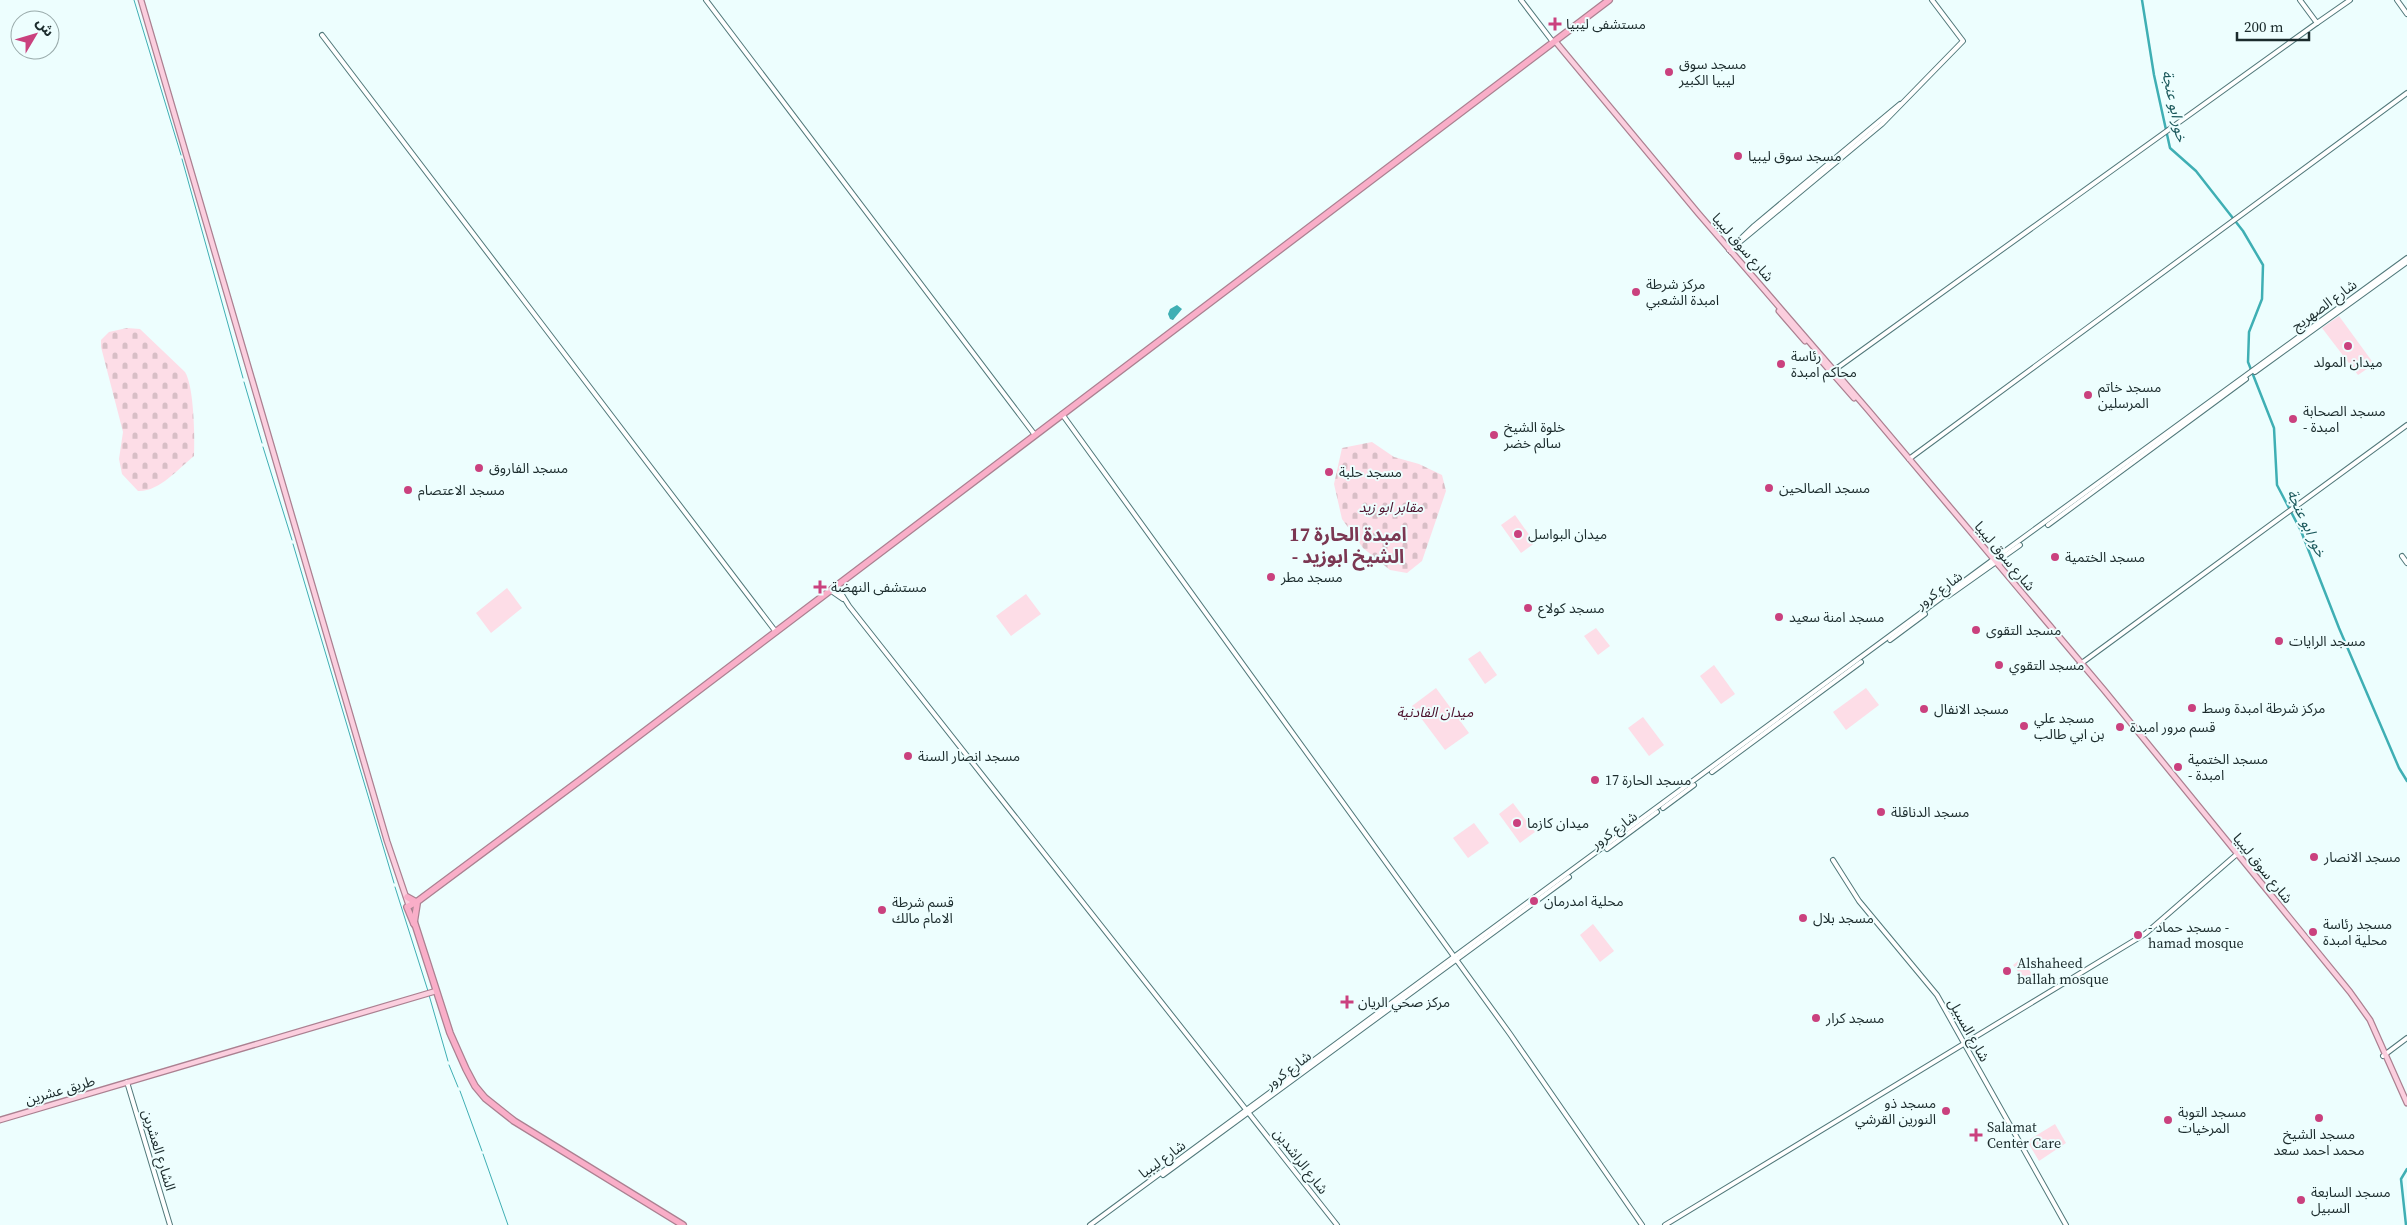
<svg xmlns="http://www.w3.org/2000/svg" width="2407" height="1225" font-family="'Source Serif 4','Noto Sans Arabic',serif">
  <style>
    .green { fill: #fddde7 }
    .cemetery { fill: url(#cemetery-stones) }
    .water { fill: url(#water-ripples) }
    .lines { fill: none; stroke-linecap: round; stroke-linejoin: round }
    .stream { stroke: #3fafb4; stroke-width: 1 }
    .canal { stroke: #3fafb4; stroke-width: 2.5 }
    .secondary-casing { stroke: #51787a; stroke-width: 6 }
    .primary-casing { stroke: #ab8091; stroke-width: 7 }
    .highway-casing { stroke: #ab8091; stroke-width: 8 }
    .secondary { stroke: #fff; stroke-width: 4 }
    .primary { stroke: #fbcede; stroke-width: 4.5 }
    .highway { stroke: #f9aec8; stroke-width: 5.5 }
    .poi-dot { fill: #ca417e; stroke: #edfefe; stroke-width: 2 }
    .labels { text-anchor: middle; dominant-baseline: central; stroke-width: 4; stroke-linejoin: round; paint-order: stroke }
    .poi-label { font-size: 14px; fill: #1b2b2c; stroke: #edfefe; text-anchor: start }
    .street-label { font-size: 14px; fill: #1b2b2c; stroke: #edfefe }
    .park-label { font-size: 14px; font-style: italic; fill: #4a0f2a; stroke: #edfefe }
    .water-label { font-size: 15px; font-style: italic; fill: #19575a; stroke: #edfefe }
    .district-label { font-size: 19px; font-weight: bold; fill: #7b3752; stroke: #edfefe }
  </style>
  <defs>
    <pattern id="cemetery-stones" width="16" height="16" patternUnits="userSpaceOnUse" patternTransform="scale(1.25)"><rect width="16" height="16" fill="#fddde7"/><path d="M2 7V4a2 2 0 0 1 4 0v3zM10 15v-3a2 2 0 0 1 4 0v3z" fill="#d8bec6"/></pattern>
    <pattern id="water-ripples" width="26" height="14" patternUnits="userSpaceOnUse" patternTransform="scale(1.25)"><rect width="26" height="14" fill="#3fafb4"/><path d="M2 4q2-2 4 0t4 0M15 11q2-2 4 0t4 0" fill="none" stroke="#348f93"/></pattern>
  </defs>
  <rect width="100%" height="100%" fill="#edfefe"/>
  <g class="green">
    <path d="M2339,316L2374,364L2358,375L2322,328Z"/>
    <path d="M1515,515L1535,543L1521,553L1501,525Z"/>
    <path d="M507,588L522,608L491,633L476,613Z"/>
    <path d="M1026,594L1041,614L1011,636L996,616Z"/>
    <path d="M1596,628L1610,646L1598,655L1584,636Z"/>
    <path d="M1480,651L1497,675L1485,684L1468,659Z"/>
    <path d="M1714,665L1735,694L1721,704L1700,676Z"/>
    <path d="M1436,688L1469,733L1445,750L1412,706Z"/>
    <path d="M1866,688L1879,705L1846,730L1833,712Z"/>
    <path d="M1643,717L1664,745L1649,756L1628,728Z"/>
    <path d="M1513,803L1535,832L1520,843L1499,814Z"/>
    <path d="M1474,823L1489,843L1468,858L1453,838Z"/>
    <path d="M1593,924L1614,951L1600,962L1580,935Z"/>
    <path d="M2022,958L2033,976L2025,981L2013,965Z"/>
    <path d="M2055,1124L2066,1143L2039,1161L2027,1141Z"/>
  </g>
  <g class="cemetery">
    <path d="M127,328L140,329L185,372C194,386 195,438 194,456C178,469 159,492 138,491L122,474L119,459L123,432L101,347V340L109,332Z"/>
    <path d="M1372,442L1394,457L1419,464L1442,475L1446,491L1422,561L1407,573L1390,570L1363,548L1342,519L1334,484L1342,448Z"/>
  </g>
  <path class="water" d="M1177,305L1182,309L1173,320L1170,319L1168,314L1170,309Z"/>
  <g class="lines">
    <g class="stream">
      <path d="M134,0L181,155"/>
      <path d="M182,159L243,378"/>
      <path d="M244,382L262,443"/>
      <path d="M263,447L292,540"/>
      <path d="M293,544L394,883"/>
      <path d="M395,887L428,991"/>
      <path d="M429,995L448,1061"/>
      <path d="M449,1065L458,1087"/>
      <path d="M460,1091L482,1151"/>
      <path d="M483,1154L508,1225"/>
    </g>
    <g class="canal">
      <path d="M2142,0L2154,75L2170,148L2196,171L2243,231L2263,265L2262,299L2249,332L2248,362L2274,428L2277,485L2301,531L2339,628L2399,768L2407,781"/>
      <path d="M2406,1225L2401,1179L2407,1169"/>
    </g>
    <defs>
      <g id="secondary">
        <path d="M706,0L1035,435"/>
        <path d="M1521,0L1553,42"/>
        <path d="M2300,0L2317,23L2350,0"/>
        <path d="M2397,0L2407,14"/>
        <path d="M322,35L776,632"/>
        <path d="M1729,250L1754,226L1900,104"/>
        <path d="M1731,252L1735,246L1882,124L1963,41L1932,0"/>
        <path d="M1833,371L2317,23"/>
        <path d="M2255,372L2407,262"/>
        <path d="M1062,414L1510,1034L1642,1225"/>
        <path d="M1909,459L2407,93"/>
        <path d="M2048,525L2246,379"/>
        <path d="M2402,556L2407,563"/>
        <path d="M836,585L849,606L1337,1225"/>
        <path d="M830,590L843,599"/>
        <path d="M1948,596L2020,545"/>
        <path d="M1890,640L1925,614"/>
        <path d="M2079,665L2407,425"/>
        <path d="M1712,772L1861,662"/>
        <path d="M1663,808L1694,785"/>
        <path d="M1607,849L1657,812"/>
        <path d="M1833,860L1859,901L1937,995L2066,1225"/>
        <path d="M2383,1056L2407,1038"/>
        <path d="M127,1082L170,1225"/>
        <path d="M1163,1175L1569,877"/>
        <path d="M1090,1225L1994,559L2407,258"/>
        <path d="M1665,1225L2145,934L2237,854"/>
      </g>
      <g id="primary">
        <path d="M141,0L387,841L409,906"/>
        <path d="M1555,41L1698,213L1869,411L2104,690L2350,992L2370,1020L2407,1103"/>
        <path d="M1779,311L1805,341"/>
        <path d="M1818,357L1854,398"/>
        <path d="M1999,565L2002,557"/>
        <path d="M0,1120L436,991"/>
      </g>
      <g id="highway">
        <path d="M407,897L416,902"/>
        <path d="M414,921L450,1033L466,1069L475,1086L485,1098L514,1121L683,1225"/>
        <path d="M414,923L417,904"/>
        <path d="M414,924L407,907L418,901L583,778L1609,0"/>
      </g>
    </defs>
    <use href="#secondary" class="secondary-casing"/>
    <use href="#primary" class="primary-casing"/>
    <use href="#highway" class="highway-casing"/>
    <use href="#secondary" class="secondary"/>
    <use href="#primary" class="primary"/>
    <use href="#highway" class="highway"/>
  </g>
  <g class="poi-dot">
    <path d="M1552.5 16.5h5v5h5v5h-5v5h-5v-5h-5v-5h5z"/>
    <circle cx="1669" cy="72" r="5"/>
    <circle cx="1738" cy="156" r="5"/>
    <circle cx="1636" cy="292" r="5"/>
    <circle cx="2348" cy="346" r="5"/>
    <circle cx="1781" cy="364" r="5"/>
    <circle cx="2088" cy="395" r="5"/>
    <circle cx="2293" cy="419" r="5"/>
    <circle cx="1494" cy="435" r="5"/>
    <circle cx="479" cy="468" r="5"/>
    <circle cx="1329" cy="472" r="5"/>
    <circle cx="1769" cy="488" r="5"/>
    <circle cx="408" cy="490" r="5"/>
    <circle cx="1518" cy="534" r="5"/>
    <circle cx="2055" cy="557" r="5"/>
    <circle cx="1271" cy="577" r="5"/>
    <path d="M817.5 579.5h5v5h5v5h-5v5h-5v-5h-5v-5h5z"/>
    <circle cx="1528" cy="608" r="5"/>
    <circle cx="1779" cy="617" r="5"/>
    <circle cx="1976" cy="630" r="5"/>
    <circle cx="2279" cy="641" r="5"/>
    <circle cx="1999" cy="665" r="5"/>
    <circle cx="2192" cy="708" r="5"/>
    <circle cx="1924" cy="709" r="5"/>
    <circle cx="2024" cy="726" r="5"/>
    <circle cx="2120" cy="727" r="5"/>
    <circle cx="908" cy="756" r="5"/>
    <circle cx="2178" cy="767" r="5"/>
    <circle cx="1595" cy="780" r="5"/>
    <circle cx="1881" cy="812" r="5"/>
    <circle cx="1517" cy="823" r="5"/>
    <circle cx="2314" cy="857" r="5"/>
    <circle cx="1534" cy="901" r="5"/>
    <circle cx="882" cy="910" r="5"/>
    <circle cx="1803" cy="918" r="5"/>
    <circle cx="2313" cy="932" r="5"/>
    <circle cx="2138" cy="935" r="5"/>
    <circle cx="2007" cy="971" r="5"/>
    <path d="M1344.5 994.5h5v5h5v5h-5v5h-5v-5h-5v-5h5z"/>
    <circle cx="1816" cy="1018" r="5"/>
    <circle cx="1946" cy="1111" r="5"/>
    <circle cx="2319" cy="1118" r="5"/>
    <circle cx="2168" cy="1120" r="5"/>
    <path d="M1973.5 1127.5h5v5h5v5h-5v5h-5v-5h-5v-5h5z"/>
    <circle cx="2301" cy="1200" r="5"/>
  </g>
  <g class="labels">
    <g class="poi-label">
      <text x="1566" y="24">مستشفى ليبيا</text>
      <text x="1679" y="64">مسجد سوق<tspan x="1679" dy="16">ليبيا الكبير</tspan></text>
      <text x="1748" y="156">مسجد سوق ليبيا</text>
      <text x="1646" y="284">مركز شرطة<tspan x="1646" dy="16">امبدة الشعبي</tspan></text>
      <text x="1791" y="356">رئاسة<tspan x="1791" dy="16">محاكم امبدة</tspan></text>
      <text x="2348" y="362" text-anchor="middle">ميدان المولد</text>
      <text x="2098" y="387">مسجد خاتم<tspan x="2098" dy="16">المرسلين</tspan></text>
      <text x="2303" y="411">مسجد الصحابة<tspan x="2303" dy="16">- امبدة</tspan></text>
      <text x="1504" y="427">خلوة الشيخ<tspan x="1504" dy="16">سالم خضر</tspan></text>
      <text x="489" y="468">مسجد الفاروق</text>
      <text x="1339" y="472">مسجد حلبة</text>
      <text x="1779" y="488">مسجد الصالحين</text>
      <text x="418" y="490">مسجد الاعتصام</text>
      <text x="1528" y="534">ميدان البواسل</text>
      <text x="2065" y="557">مسجد الختمية</text>
      <text x="1281" y="577">مسجد مطر</text>
      <text x="831" y="587">مستشفى النهضة</text>
      <text x="1538" y="608">مسجد كولاع</text>
      <text x="1789" y="617">مسجد امنة سعيد</text>
      <text x="1986" y="630">مسجد التقوى</text>
      <text x="2289" y="641">مسجد الرايات</text>
      <text x="2009" y="665">مسجد التقوي</text>
      <text x="2202" y="708">مركز شرطة امبدة وسط</text>
      <text x="1934" y="709">مسجد الانفال</text>
      <text x="2034" y="718">مسجد علي<tspan x="2034" dy="16">بن ابي طالب</tspan></text>
      <text x="2130" y="727">قسم مرور امبدة</text>
      <text x="918" y="756">مسجد انصار السنة</text>
      <text x="2188" y="759">مسجد الختمية<tspan x="2188" dy="16">- امبدة</tspan></text>
      <text x="1605" y="780">مسجد الحارة 17</text>
      <text x="1891" y="812">مسجد الدناقلة</text>
      <text x="1527" y="823">ميدان كازما</text>
      <text x="2324" y="857">مسجد الانصار</text>
      <text x="1544" y="901">محلية امدرمان</text>
      <text x="892" y="902">قسم شرطة<tspan x="892" dy="16">الامام مالك</tspan></text>
      <text x="1813" y="918">مسجد بلال</text>
      <text x="2323" y="924">مسجد رئاسة<tspan x="2323" dy="16">محلية امبدة</tspan></text>
      <text x="2148" y="927">- مسجد حماد -<tspan x="2148" dy="16">hamad mosque</tspan></text>
      <text x="2017" y="963">Alshaheed<tspan x="2017" dy="16">ballah mosque</tspan></text>
      <text x="1358" y="1002">مركز صحي الريان</text>
      <text x="1826" y="1018">مسجد كرار</text>
      <text x="1936" y="1103" text-anchor="end">مسجد ذو<tspan x="1936" dy="16">النورين القرشي</tspan></text>
      <text x="2178" y="1112">مسجد التوبة<tspan x="2178" dy="16">المرخيات</tspan></text>
      <text x="1987" y="1127">Salamat<tspan x="1987" dy="16">Center Care</tspan></text>
      <text x="2319" y="1134" text-anchor="middle">مسجد الشيخ<tspan x="2319" dy="16">محمد احمد سعد</tspan></text>
      <text x="2311" y="1192">مسجد السابعة<tspan x="2311" dy="16">السبيل</tspan></text>
    </g>
    <g class="street-label">
      <text transform="translate(1743 247) rotate(49)">شارع سوق ليبيا</text>
      <text transform="translate(2324 305) rotate(-36)">شارع الصهريج</text>
      <text transform="translate(2005 556) rotate(50)">شارع سوق ليبيا</text>
      <text transform="translate(1939 590) rotate(-36)">شارع كرور</text>
      <text transform="translate(1614 830) rotate(-36)">شارع كرور</text>
      <text transform="translate(2263 868) rotate(51)">شارع سوق ليبيا</text>
      <text transform="translate(1969 1030) rotate(61)">شارع السبيل</text>
      <text transform="translate(1288 1070) rotate(-37)">شارع كرور</text>
      <text transform="translate(60 1090) rotate(-16)">طريق عشرين</text>
      <text transform="translate(159 1150) rotate(73)">الشارع العشرين</text>
      <text transform="translate(1162 1159) rotate(-36)">شارع ليبيا</text>
      <text transform="translate(1301 1161) rotate(52)">شارع الراشدين</text>
    </g>
    <g class="park-label">
      <text x="1391" y="507">مقابر ابو زيد</text>
      <text x="1435" y="712">ميدان الفادنية</text>
    </g>
    <g class="water-label">
      <text transform="translate(2175 106) rotate(78)">خور ابو عنجة</text>
      <text transform="translate(2307 523) rotate(65)">خور ابو عنجة</text>
    </g>
    <g class="district-label">
      <text x="1348" y="534">امبدة الحارة 17<tspan x="1348" dy="22">- الشيخ ابوزيد</tspan></text>
    </g>
  </g>
  <g transform="translate(35 35) rotate(52)"><circle r="24" fill="#edfefe" stroke="#99aaaa"/>
  <path d="M0-4L9 19L0 12L-9 19Z" fill="#ca417e"/>
  <text y="-8" font-size="14" font-weight="bold" text-anchor="middle" fill="#1b2b2c">ش</text>
  </g>
  <path d="M2237 32v8h72v-8" fill="none" stroke="#1b2b2c" stroke-width="2.5"/>
  <text x="2244" y="32" font-size="15" fill="#1b2b2c" stroke="#edfefe" stroke-width="4" paint-order="stroke">200 m</text>
</svg>
